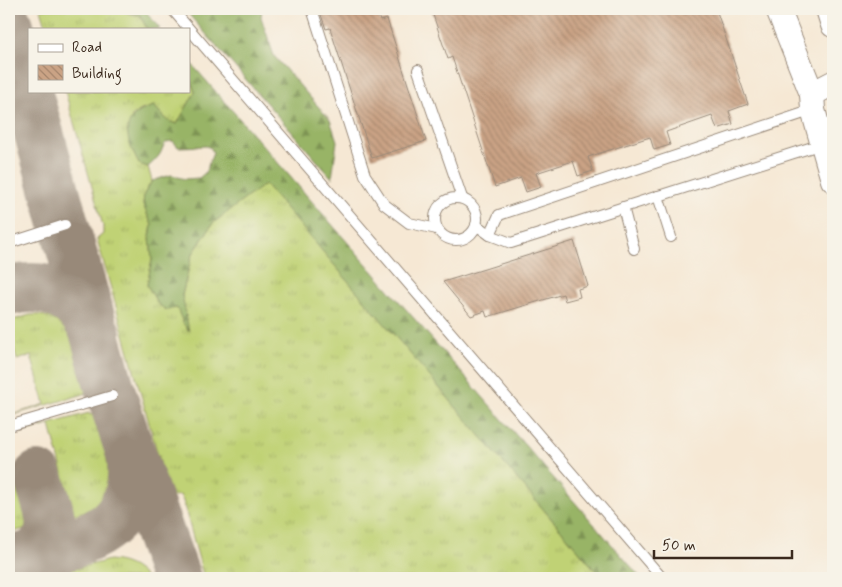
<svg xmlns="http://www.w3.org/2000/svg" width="842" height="587" font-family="Mynerve,sans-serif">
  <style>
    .grass { fill: url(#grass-tufts); stroke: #7e7e4a }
    .forest { fill: url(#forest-firs); stroke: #6a6f42 }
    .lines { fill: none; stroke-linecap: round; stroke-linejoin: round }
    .taxiway { stroke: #988979; stroke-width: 50 }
    .building { fill: url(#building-back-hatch) }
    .service-casing { stroke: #988979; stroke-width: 12 }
    .tertiary-casing { stroke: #988979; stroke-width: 26 }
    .service { stroke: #fff; stroke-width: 10 }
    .tertiary { stroke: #fff; stroke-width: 24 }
  </style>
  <defs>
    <pattern id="grass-tufts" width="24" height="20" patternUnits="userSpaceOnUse" patternTransform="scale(1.25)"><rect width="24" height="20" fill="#c0d275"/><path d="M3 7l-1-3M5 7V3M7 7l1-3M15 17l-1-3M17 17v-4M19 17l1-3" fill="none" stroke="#a6b465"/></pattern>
    <pattern id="forest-firs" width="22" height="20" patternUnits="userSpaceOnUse" patternTransform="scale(1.25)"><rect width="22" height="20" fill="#98b466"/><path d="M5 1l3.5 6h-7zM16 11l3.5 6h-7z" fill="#7d9353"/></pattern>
    <pattern id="building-back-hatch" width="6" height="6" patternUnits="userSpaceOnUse" patternTransform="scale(1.25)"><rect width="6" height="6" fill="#caa385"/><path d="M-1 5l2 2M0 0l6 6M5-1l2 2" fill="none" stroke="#a5856c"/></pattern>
  </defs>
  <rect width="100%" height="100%" fill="#f7f3e8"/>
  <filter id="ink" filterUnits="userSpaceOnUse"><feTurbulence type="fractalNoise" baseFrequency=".02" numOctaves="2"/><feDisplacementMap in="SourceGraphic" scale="10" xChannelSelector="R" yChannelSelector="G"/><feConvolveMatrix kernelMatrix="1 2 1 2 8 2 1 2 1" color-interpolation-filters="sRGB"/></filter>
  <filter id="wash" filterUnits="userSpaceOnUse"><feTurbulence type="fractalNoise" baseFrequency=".0096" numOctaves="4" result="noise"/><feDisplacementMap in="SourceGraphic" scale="20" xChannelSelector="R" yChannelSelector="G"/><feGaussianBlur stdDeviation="1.12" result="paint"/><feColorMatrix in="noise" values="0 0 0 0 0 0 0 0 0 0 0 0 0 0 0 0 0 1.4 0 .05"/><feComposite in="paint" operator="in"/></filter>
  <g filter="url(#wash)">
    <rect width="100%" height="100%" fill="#f6e8d4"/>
    <g class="grass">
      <path d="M41,9H118L133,15H140L147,29H47Z"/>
      <path d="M189,76L195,92L177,124L168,121L154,106L141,110L132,116L131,147L139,164L148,167L152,181L144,194L143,205L152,225L150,237L152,260L147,285L158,304L177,308L188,329L182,295L192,255L213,223L265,183L602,578H204L183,501L180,495L172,497L169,494L97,239L103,234V226L65,91H189Z"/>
      <path d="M30,315C73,311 79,361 88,391L84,394L9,416L45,404L31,356L17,360L9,330V321Z"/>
      <path d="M89,413L90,415L94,414C102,443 123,486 91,508C82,513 71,515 61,518L50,477L63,473L50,425L9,435Z"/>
      <path d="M9,462L16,487L28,483L39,525L9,533Z"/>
      <path d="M109,560C124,561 137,566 146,578H41Z"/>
    </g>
    <g class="forest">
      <path d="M118,9H144L160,29H147L140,15Z"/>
      <path d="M184,9H262L261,17L274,56L330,120L337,141L332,178Z"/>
      <path d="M189,61L641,578H602L265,184L213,223L192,255L182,295L189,331L183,323L177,308L166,310L158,304L147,285L152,260L150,237L152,225L143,205L144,194L152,181L171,175L185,179L199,178L205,173L213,153L211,148L206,146L178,147L173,141C163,141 164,147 160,154C157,159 152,163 148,167L139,164C124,136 119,116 154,106L168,121L177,124L195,92L189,76Z"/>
    </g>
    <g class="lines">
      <g class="taxiway">
        <path d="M9,26L112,396L132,457L176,578"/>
        <path d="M9,291C49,281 79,297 96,334"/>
        <path d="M35,553C63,530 46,506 38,476"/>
        <path d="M9,561C70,544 139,539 132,457"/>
      </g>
    </g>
    <g id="blocks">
      <g class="building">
        <path d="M319,9H376L380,21L387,19L426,141L372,158L330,28L326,29Z"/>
        <path d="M431,9H716L748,104L729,111L733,124L717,129L712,116L666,132L670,145L654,150L650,137L588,157L593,171L578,176L573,161L536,173L541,187L526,192L521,178L495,187L452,57L448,59Z"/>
        <path d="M574,241L588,286L578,289L580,297L565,301L563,294L487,317L485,311L471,316L443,282Z"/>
      </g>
    </g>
  </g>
  <g filter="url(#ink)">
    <use href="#blocks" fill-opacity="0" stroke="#988979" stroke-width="1"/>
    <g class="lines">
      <defs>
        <g id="service">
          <path d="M172,9L662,578"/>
          <path d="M312,9L365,175L384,204L409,223L437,229"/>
          <path d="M418,70L462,198"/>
          <path d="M658,196L671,237"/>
          <circle cx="456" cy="219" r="21"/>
          <path d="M623,207L634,249"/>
          <path d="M476,225L490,235L511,243L822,144"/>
          <path d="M490,235L499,215L813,110"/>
          <path d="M9,243L65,225"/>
          <path d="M9,426L112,396"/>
        </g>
        <g id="tertiary">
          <path d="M778,9L812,94L813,110L833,180"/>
          <path d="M828,9L833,25"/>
          <path d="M812,94L833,83"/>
        </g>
      </defs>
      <use href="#service" class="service-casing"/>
      <use href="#tertiary" class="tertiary-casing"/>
      <use href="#service" class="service"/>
      <use href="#tertiary" class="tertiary"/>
    </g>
  </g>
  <rect width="842" height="587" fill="none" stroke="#f7f3e8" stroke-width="30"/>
  <rect x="28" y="28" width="162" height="65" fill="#f7f3e8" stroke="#aca397"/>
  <rect x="38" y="44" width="25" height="8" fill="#ffffff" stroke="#aca397"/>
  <text x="72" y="52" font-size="15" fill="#3b2a1e">Road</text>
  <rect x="38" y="65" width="25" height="15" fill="url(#building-back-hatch)" stroke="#aca397"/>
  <text x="72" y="78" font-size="15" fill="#3b2a1e">Building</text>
  <path d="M654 550v8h138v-8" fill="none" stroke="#3b2a1e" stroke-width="2.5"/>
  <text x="662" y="550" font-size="15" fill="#3b2a1e" stroke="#f7f3e8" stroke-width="4" paint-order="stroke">50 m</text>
</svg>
